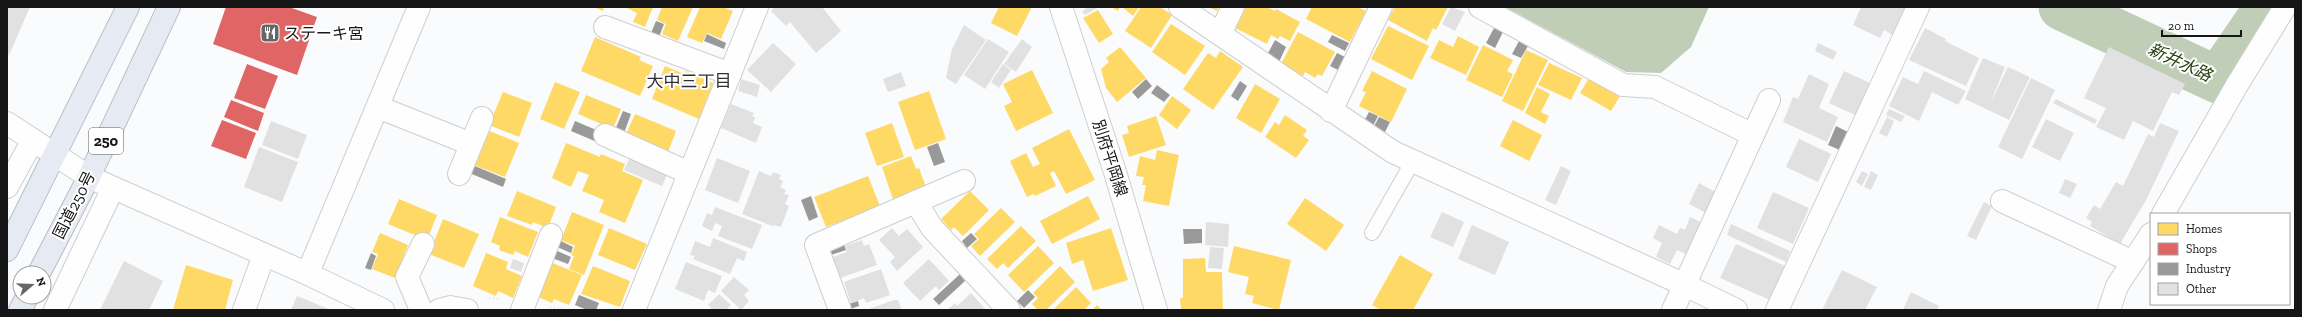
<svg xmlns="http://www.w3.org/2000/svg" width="2302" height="317" font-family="'Zilla Slab','Noto Sans JP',serif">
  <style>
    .water { fill: #c0ceb7 }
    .homes { fill: #ffd966 }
    .shops { fill: #e06666 }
    .industry { fill: #999 }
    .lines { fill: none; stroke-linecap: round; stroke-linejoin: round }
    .river { stroke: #c0ceb7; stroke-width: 47 }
    .building { fill: #e1e1e2 }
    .lane-casing { stroke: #cececf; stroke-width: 16 }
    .street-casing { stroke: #cececf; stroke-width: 24 }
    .secondary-casing { stroke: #cececf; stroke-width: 24 }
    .highway-casing { stroke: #b7bcc4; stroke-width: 24 }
    .path { stroke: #e5e5e6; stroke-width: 2.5; stroke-dasharray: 1 3; stroke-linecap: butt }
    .lane { stroke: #fefeff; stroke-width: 14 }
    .street { stroke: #fefeff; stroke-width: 22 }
    .secondary { stroke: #fefeff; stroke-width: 22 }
    .highway { stroke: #e6ebf3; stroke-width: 22 }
    .labels { text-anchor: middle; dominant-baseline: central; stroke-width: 4; stroke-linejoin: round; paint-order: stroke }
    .shield { fill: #fff; stroke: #5c5c5d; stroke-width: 1 }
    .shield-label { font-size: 15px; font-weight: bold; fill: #161617 }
    .poi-label { font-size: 16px; fill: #161617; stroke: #fff; text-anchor: start }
    .street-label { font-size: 16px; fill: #161617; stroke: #fff }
    .water-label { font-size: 17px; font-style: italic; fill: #284211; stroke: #fff }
    .neighbourhood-label { font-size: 17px; fill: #303134; stroke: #fff }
  </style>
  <rect width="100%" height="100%" fill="#fafbfc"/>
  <path class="water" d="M1505,7H1709L1691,47L1661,73L1626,72Z"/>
  <g class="homes">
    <path d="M594,7H604L603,11Z"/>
    <path d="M625,7H653L645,27L633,22L637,13Z"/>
    <path d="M662,7H693L678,41L662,34L666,24L657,20Z"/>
    <path d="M700,7H723L733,11L721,39L707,33L702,43L687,37Z"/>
    <path d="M999,7H1032L1017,36L991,23Z"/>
    <path d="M1111,7H1120L1118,11Z"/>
    <path d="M1122,7H1139L1133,16Z"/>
    <path d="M1141,7H1160L1172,15L1151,48L1125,31Z"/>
    <path d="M1208,7H1219L1217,11Z"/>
    <path d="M1246,7H1267L1275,11L1276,9L1300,22L1290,41L1280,36L1278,39L1271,35L1267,44L1235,28Z"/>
    <path d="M1312,7H1358L1366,11L1350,42L1306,19Z"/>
    <path d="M1395,7H1448L1436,30L1433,28L1427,41L1388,20Z"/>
    <path d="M1098,10L1113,34L1099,43L1083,18Z"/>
    <path d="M1171,24L1205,46L1185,75L1152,52Z"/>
    <path d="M1388,26L1429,46L1412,80L1371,59Z"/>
    <path d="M1298,32L1335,52L1322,76L1318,74L1315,78L1305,72L1303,76L1281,64Z"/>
    <path d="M1458,36L1479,47L1466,75L1430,58L1439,40L1453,47Z"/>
    <path d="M595,37L641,57L639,60L653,66L640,96L581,71Z"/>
    <path d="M1483,45L1513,60L1507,71L1513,74L1502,97L1466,80Z"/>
    <path d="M1120,47L1146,78L1117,102L1106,88L1101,69L1109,62L1106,58Z"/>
    <path d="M1526,50L1548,60L1523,111L1502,101Z"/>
    <path d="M1220,51L1243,67L1213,110L1183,89L1208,53L1216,58Z"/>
    <path d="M1549,63L1582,78L1571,100L1538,85Z"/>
    <path d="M665,66L684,74L686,71L713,83L699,119L652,99Z"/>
    <path d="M1032,70L1053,113L1016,131L1004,106L1012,102L1003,84Z"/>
    <path d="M1372,71L1407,89L1391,122L1359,106L1366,92L1362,91Z"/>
    <path d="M1589,78L1620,96L1611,111L1580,93Z"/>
    <path d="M555,82L580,92L564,129L540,119Z"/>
    <path d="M1255,84L1280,99L1261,133L1236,118Z"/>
    <path d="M1537,87L1550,94L1541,112L1549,116L1545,124L1525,113Z"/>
    <path d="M929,91L946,139L915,150L898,102Z"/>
    <path d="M503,92L532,103L519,137L489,125Z"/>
    <path d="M586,95L621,109L613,129L578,114Z"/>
    <path d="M1172,96L1191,110L1177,129L1159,115Z"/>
    <path d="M635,114L676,131L668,152L626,134Z"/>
    <path d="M1285,115L1307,130L1303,136L1309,140L1296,158L1265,137L1275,122L1279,125Z"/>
    <path d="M1156,116L1166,145L1129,157L1122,135L1129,133L1127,126Z"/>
    <path d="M1513,120L1542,135L1529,161L1500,146Z"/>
    <path d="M892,123L904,157L877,166L865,133Z"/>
    <path d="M1069,129L1095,180L1066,194L1054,171L1050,173L1056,186L1035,196L1033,194L1027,197L1010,161L1026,153L1033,167L1040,164L1032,148Z"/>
    <path d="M487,130L519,143L505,177L474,165Z"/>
    <path d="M566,143L600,157L601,154L625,164L622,171L643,180L625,223L599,212L604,200L582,191L589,175L578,171L571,187L552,178Z"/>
    <path d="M1157,150L1179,155L1169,206L1143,201L1146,185H1142L1144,177L1136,176L1140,156L1155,160Z"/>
    <path d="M911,156L916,169L919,168L928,193L895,205L882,167Z"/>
    <path d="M868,176L880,206L826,227L814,197Z"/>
    <path d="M517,191L556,207L548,228L533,222L532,225L507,216Z"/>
    <path d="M970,191L989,210L963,236L954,227L951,230L941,219Z"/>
    <path d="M1088,196L1100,219L1052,244L1040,221Z"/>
    <path d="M1305,198L1344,225L1326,251L1287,224Z"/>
    <path d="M399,199L437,215L427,240L388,224Z"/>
    <path d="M1001,208L1015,222L980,256L971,246L979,239L974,234Z"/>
    <path d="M572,212L604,225L584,275L569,269L574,256L571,255L575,246L561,240Z"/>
    <path d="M500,217L538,232L528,257L515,251L513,255L499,250L500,246L491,242Z"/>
    <path d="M443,219L479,234L464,268L429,254Z"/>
    <path d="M1021,226L1036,241L1008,268L1003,263L997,269L987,259Z"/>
    <path d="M609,228L647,244L635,270L598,255Z"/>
    <path d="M1111,228L1128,280L1093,291L1083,260L1072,264L1066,243Z"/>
    <path d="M380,233L408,245L395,278L372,269L378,254L372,252Z"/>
    <path d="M1038,246L1054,263L1024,292L1008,275Z"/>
    <path d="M1234,246L1291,260L1279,310L1252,303L1254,296L1245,294L1249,277L1228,272Z"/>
    <path d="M486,253L508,262L506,269L522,276L513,298L498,291L496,296L473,286Z"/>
    <path d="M1400,255L1433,274L1413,310H1381L1372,305Z"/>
    <path d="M1205,258L1206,272H1222L1223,310H1181L1180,298H1183V259Z"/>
    <path d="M550,262L582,275L569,305L554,299L552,303L536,296Z"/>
    <path d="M186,265L233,280L225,310H173Z"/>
    <path d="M593,266L630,281L620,307L581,294Z"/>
    <path d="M1060,266L1075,282L1046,310H1038L1032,304L1038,298L1033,293Z"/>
    <path d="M1076,287L1091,303L1084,310H1053Z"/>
    <path d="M1097,305L1102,310H1092Z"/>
  </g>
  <g class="shops">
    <path d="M226,7H289L317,17L297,75L213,44Z"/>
    <path d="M247,64L278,76L265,109L234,98Z"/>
    <path d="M231,100L264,113L258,131L224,117Z"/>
    <path d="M222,120L256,133L246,159L211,146Z"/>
  </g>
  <g class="industry">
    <path d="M656,21L664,24L659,37L651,33Z"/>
    <path d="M1494,28L1503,32L1495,48L1486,43Z"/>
    <path d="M707,34L726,43L724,49L704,41Z"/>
    <path d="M1332,35L1349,43L1345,51L1328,42Z"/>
    <path d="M1275,40L1286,47L1279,62L1267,55Z"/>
    <path d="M1519,41L1528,46L1521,58L1512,54Z"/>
    <path d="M1337,53L1345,57L1338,70L1330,66Z"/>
    <path d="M1146,79L1152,86L1138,99L1132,92Z"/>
    <path d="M1240,81L1247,86L1238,101L1231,96Z"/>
    <path d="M1157,85L1170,95L1164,102L1151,93Z"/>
    <path d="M623,111L631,114L624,133L615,130Z"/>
    <path d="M1369,112L1378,116L1372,128L1363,123Z"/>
    <path d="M1379,117L1390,122L1383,136L1372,130Z"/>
    <path d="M575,121L601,132L597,142L571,131Z"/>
    <path d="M1836,126L1850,133L1842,151L1828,145Z"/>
    <path d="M938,143L945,162L934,166L927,147Z"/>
    <path d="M470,164L506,179L503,187L467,172Z"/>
    <path d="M811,196L818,217L809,221L801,200Z"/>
    <path d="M1183,229H1202V243L1184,244Z"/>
    <path d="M971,233L977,239L967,248L962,241Z"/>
    <path d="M559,240L573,247L571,253L557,247Z"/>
    <path d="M843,242L846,250L831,255L828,247Z"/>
    <path d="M555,250L571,257L568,264L552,258Z"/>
    <path d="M371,253L376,256L371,270L365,268Z"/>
    <path d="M960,274L965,281L939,305L933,299Z"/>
    <path d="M1028,290L1035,297L1024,308L1017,301Z"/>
    <path d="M579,295L599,303L596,310H587L575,305Z"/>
    <path d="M858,301L859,306L850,309L849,304Z"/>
  </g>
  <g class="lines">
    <path class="river" d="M2062,7L2218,80L2268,7"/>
  </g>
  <g class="building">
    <path d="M7,7H30L9,55L7,54Z"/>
    <path d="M775,7H822L841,31L816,53L790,22L786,26L771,11Z"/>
    <path d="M1088,7H1099L1085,15L1082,11Z"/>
    <path d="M1451,7L1465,12L1455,31L1442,24Z"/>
    <path d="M1861,7H1906L1893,35L1884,30L1880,38L1853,25Z"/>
    <path d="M964,25L986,40L956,84L946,78L952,49Z"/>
    <path d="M1925,28L1946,39L1945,41L1979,58L1966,86L1909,60Z"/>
    <path d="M988,39L1009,52L985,89L964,75Z"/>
    <path d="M1022,39L1032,47L1016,72L1004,64Z"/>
    <path d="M773,43L796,64L771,92L747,70Z"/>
    <path d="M1818,43L1837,52L1833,60L1815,51Z"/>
    <path d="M2109,47L2185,84L2179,95L2172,92L2153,131L2133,121L2124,140L2096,127L2106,108L2084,98Z"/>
    <path d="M1983,58L2005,67L1990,104L2008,67L2030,77L2009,120L1965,99Z"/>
    <path d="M1003,64L1011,70L999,88L991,82Z"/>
    <path d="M1844,71L1872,84L1857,116L1829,103Z"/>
    <path d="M1924,71L1966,91L1958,105L1932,92L1919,121L1889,106L1903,77L1918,84Z"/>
    <path d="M901,72L906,86L888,92L883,79Z"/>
    <path d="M1809,74L1829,84L1819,108L1838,117L1827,142L1783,122L1793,97L1798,99Z"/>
    <path d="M2031,78L2055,90L2022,159L1998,147Z"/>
    <path d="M741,79L760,85L757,97L738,91Z"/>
    <path d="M2056,99L2097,120L2095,124L2053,103Z"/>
    <path d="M731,104L754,113L752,116L755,117L753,123L762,127L756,143L721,128Z"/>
    <path d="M1889,109L1905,116L1901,122L1886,115Z"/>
    <path d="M1887,117L1894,121L1887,137L1879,133Z"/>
    <path d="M2046,119L2074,133L2060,161L2032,147Z"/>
    <path d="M271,121L307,135L298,159L262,145Z"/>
    <path d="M2160,123L2179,131L2146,200L2120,244L2090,226L2092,222L2086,218L2094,205L2100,209L2116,182L2123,186L2148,134L2154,137Z"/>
    <path d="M1799,139L1831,154L1818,182L1786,167Z"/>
    <path d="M259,147L298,162L282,202L244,187Z"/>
    <path d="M630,157L668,173L662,186L624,170Z"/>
    <path d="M717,158L750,171L738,203L705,190Z"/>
    <path d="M1561,166L1571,171L1556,205L1545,200Z"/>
    <path d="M759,171L771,176L773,172L781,175L779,179L783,181L780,187L786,190L784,194L789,195L785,204L789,206L781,227L773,225L772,226L742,214Z"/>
    <path d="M1862,171L1868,174L1862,186L1856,182Z"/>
    <path d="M1871,171L1878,175L1871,190L1864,187Z"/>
    <path d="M2065,179L2077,184L2070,198L2059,193Z"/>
    <path d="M1699,183L1716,192L1706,213L1689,204Z"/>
    <path d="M1773,192L1809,208L1793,244L1757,228Z"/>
    <path d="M1984,202L1992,206L1976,240L1967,236Z"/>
    <path d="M715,207L762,225L752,249L718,236L722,226L715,223L712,231L702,226L707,213L712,215Z"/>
    <path d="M1442,212L1464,222L1453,247L1430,237Z"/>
    <path d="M1690,217L1701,222L1686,254L1677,250L1670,264L1656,257L1662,243L1653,238L1659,225L1677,234L1680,228L1685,230Z"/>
    <path d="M1206,222L1229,224L1228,247L1205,245Z"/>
    <path d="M1731,224L1790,251L1786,262L1727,235Z"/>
    <path d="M1472,225L1509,242L1495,275L1458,259Z"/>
    <path d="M892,228L899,236L907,229L923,247L897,271L890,262L895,257L879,240Z"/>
    <path d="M713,238L747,252L744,261L737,258L730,274L693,259L695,256L690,255L695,241L710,247Z"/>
    <path d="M862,240L864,246L869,244L877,265L840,278L833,257L847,252L845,246Z"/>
    <path d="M1736,244L1785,266L1770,300L1720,278Z"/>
    <path d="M1210,247L1224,248L1222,269L1208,268Z"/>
    <path d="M513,259L524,263L521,272L510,268Z"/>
    <path d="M929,259L949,281L939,290L936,286L920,301L903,283Z"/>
    <path d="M124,261L163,281L149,310H100Z"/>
    <path d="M686,262L722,276L715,293L708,290L704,301L675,289Z"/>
    <path d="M881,269L890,295L866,303L864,298L851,303L844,282Z"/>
    <path d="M1842,270L1877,287L1865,310H1822Z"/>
    <path d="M734,277L749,290L744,295L749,301L741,310L721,291Z"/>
    <path d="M1911,292L1939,306L1937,310H1903Z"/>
    <path d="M971,293L986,310H947L955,303L957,306Z"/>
    <path d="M719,294L731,305L726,310H713L708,305Z"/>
    <path d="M297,296L331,310H291Z"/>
    <path d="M894,300H898L902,310H866Z"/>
  </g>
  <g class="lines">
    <defs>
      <path id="lane" d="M1372,233L1413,161"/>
      <g id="street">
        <path d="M1180,7L1393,152L1685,285L1736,310"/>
        <path d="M1480,7L1623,85L1655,87L1753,135"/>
        <path d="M605,27L730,74"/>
        <path d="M1220,34L1233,7"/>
        <path d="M378,107L471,144"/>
        <path d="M1331,111L1381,7"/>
        <path d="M605,135L689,173"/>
        <path d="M459,174L482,118"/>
        <path d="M7,187L33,140"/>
        <path d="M2002,201L2133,262"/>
        <path d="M916,202L932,228L1009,310"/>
        <path d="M2163,214L2237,85L2285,7"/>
        <path d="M306,273L312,263L419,7"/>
        <path d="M55,310L113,188"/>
        <path d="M244,310L264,255"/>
        <path d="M421,310L407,277L423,244"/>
        <path d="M439,310L450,307L467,310"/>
        <path d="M522,310L551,235"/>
        <path d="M634,310L757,7"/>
        <path d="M840,310L816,245L964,181"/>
        <path d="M1673,310L1769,100"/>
        <path d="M1777,310L1918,7"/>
        <path d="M2109,310L2117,286L2151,234"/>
      </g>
      <g id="secondary">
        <path d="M1061,7L1115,172L1156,310"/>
        <path d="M7,123L89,177L306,273L383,310"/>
      </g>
      <g id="highway">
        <path d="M7,250L128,7"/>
        <path d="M39,273L89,177L169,7"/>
        <path d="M20,310L27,297"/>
      </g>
    </defs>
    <use href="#lane" class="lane-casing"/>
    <use href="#street" class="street-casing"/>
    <use href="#secondary" class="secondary-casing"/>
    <use href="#highway" class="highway-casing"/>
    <g class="path">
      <path d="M489,298L500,299"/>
      <path d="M550,307L564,310"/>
    </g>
    <use href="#lane" class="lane"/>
    <use href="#street" class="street"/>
    <use href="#secondary" class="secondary"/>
    <use href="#highway" class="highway"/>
  </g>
  <defs>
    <symbol id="restaurant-square" viewBox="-11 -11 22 22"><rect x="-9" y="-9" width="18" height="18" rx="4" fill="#666667" stroke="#fff"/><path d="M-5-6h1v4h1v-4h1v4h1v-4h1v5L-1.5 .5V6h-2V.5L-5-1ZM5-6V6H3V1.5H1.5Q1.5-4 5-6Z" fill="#fff"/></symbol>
  </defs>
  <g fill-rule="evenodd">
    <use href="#restaurant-square" x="259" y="22" width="22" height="22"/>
  </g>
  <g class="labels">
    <rect class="shield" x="89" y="128" width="34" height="26" rx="3"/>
    <g class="shield-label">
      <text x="106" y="141">250</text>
    </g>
    <g class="poi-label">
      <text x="284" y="33">ステーキ宮</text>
    </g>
    <g class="street-label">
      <text transform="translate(1110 158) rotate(72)">別府平岡線</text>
      <text transform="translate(74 205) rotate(-63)">国道250号</text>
    </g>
    <g class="water-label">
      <text transform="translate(2180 62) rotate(25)">新井水路</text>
    </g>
    <g class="neighbourhood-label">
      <text x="689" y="81">大中三丁目</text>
    </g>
  </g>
  <rect width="2302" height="317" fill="none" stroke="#161617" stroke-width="16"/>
  <rect x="2150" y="213" width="140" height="92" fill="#ffffff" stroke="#a2a2a2"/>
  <rect x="2158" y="223" width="20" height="12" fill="#ffd966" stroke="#a2a2a2"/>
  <text x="2186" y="233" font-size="12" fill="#161617">Homes</text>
  <rect x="2158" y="243" width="20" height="12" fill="#e06666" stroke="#a2a2a2"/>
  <text x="2186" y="253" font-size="12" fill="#161617">Shops</text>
  <rect x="2158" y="263" width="20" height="12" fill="#999999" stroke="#a2a2a2"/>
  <text x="2186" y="273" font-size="12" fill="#161617">Industry</text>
  <rect x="2158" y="283" width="20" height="12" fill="#e1e1e2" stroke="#a2a2a2"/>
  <text x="2186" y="293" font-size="12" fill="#161617">Other</text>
  <g transform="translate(32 285) rotate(71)"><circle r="19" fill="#ffffff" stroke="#a2a2a2"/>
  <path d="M0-3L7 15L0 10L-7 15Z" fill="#666667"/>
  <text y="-6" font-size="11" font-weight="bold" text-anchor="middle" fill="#161617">N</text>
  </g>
  <path d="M2162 30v6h79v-6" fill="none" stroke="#161617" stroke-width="2"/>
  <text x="2168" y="30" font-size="12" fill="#161617" stroke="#ffffff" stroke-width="3" paint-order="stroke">20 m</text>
</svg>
